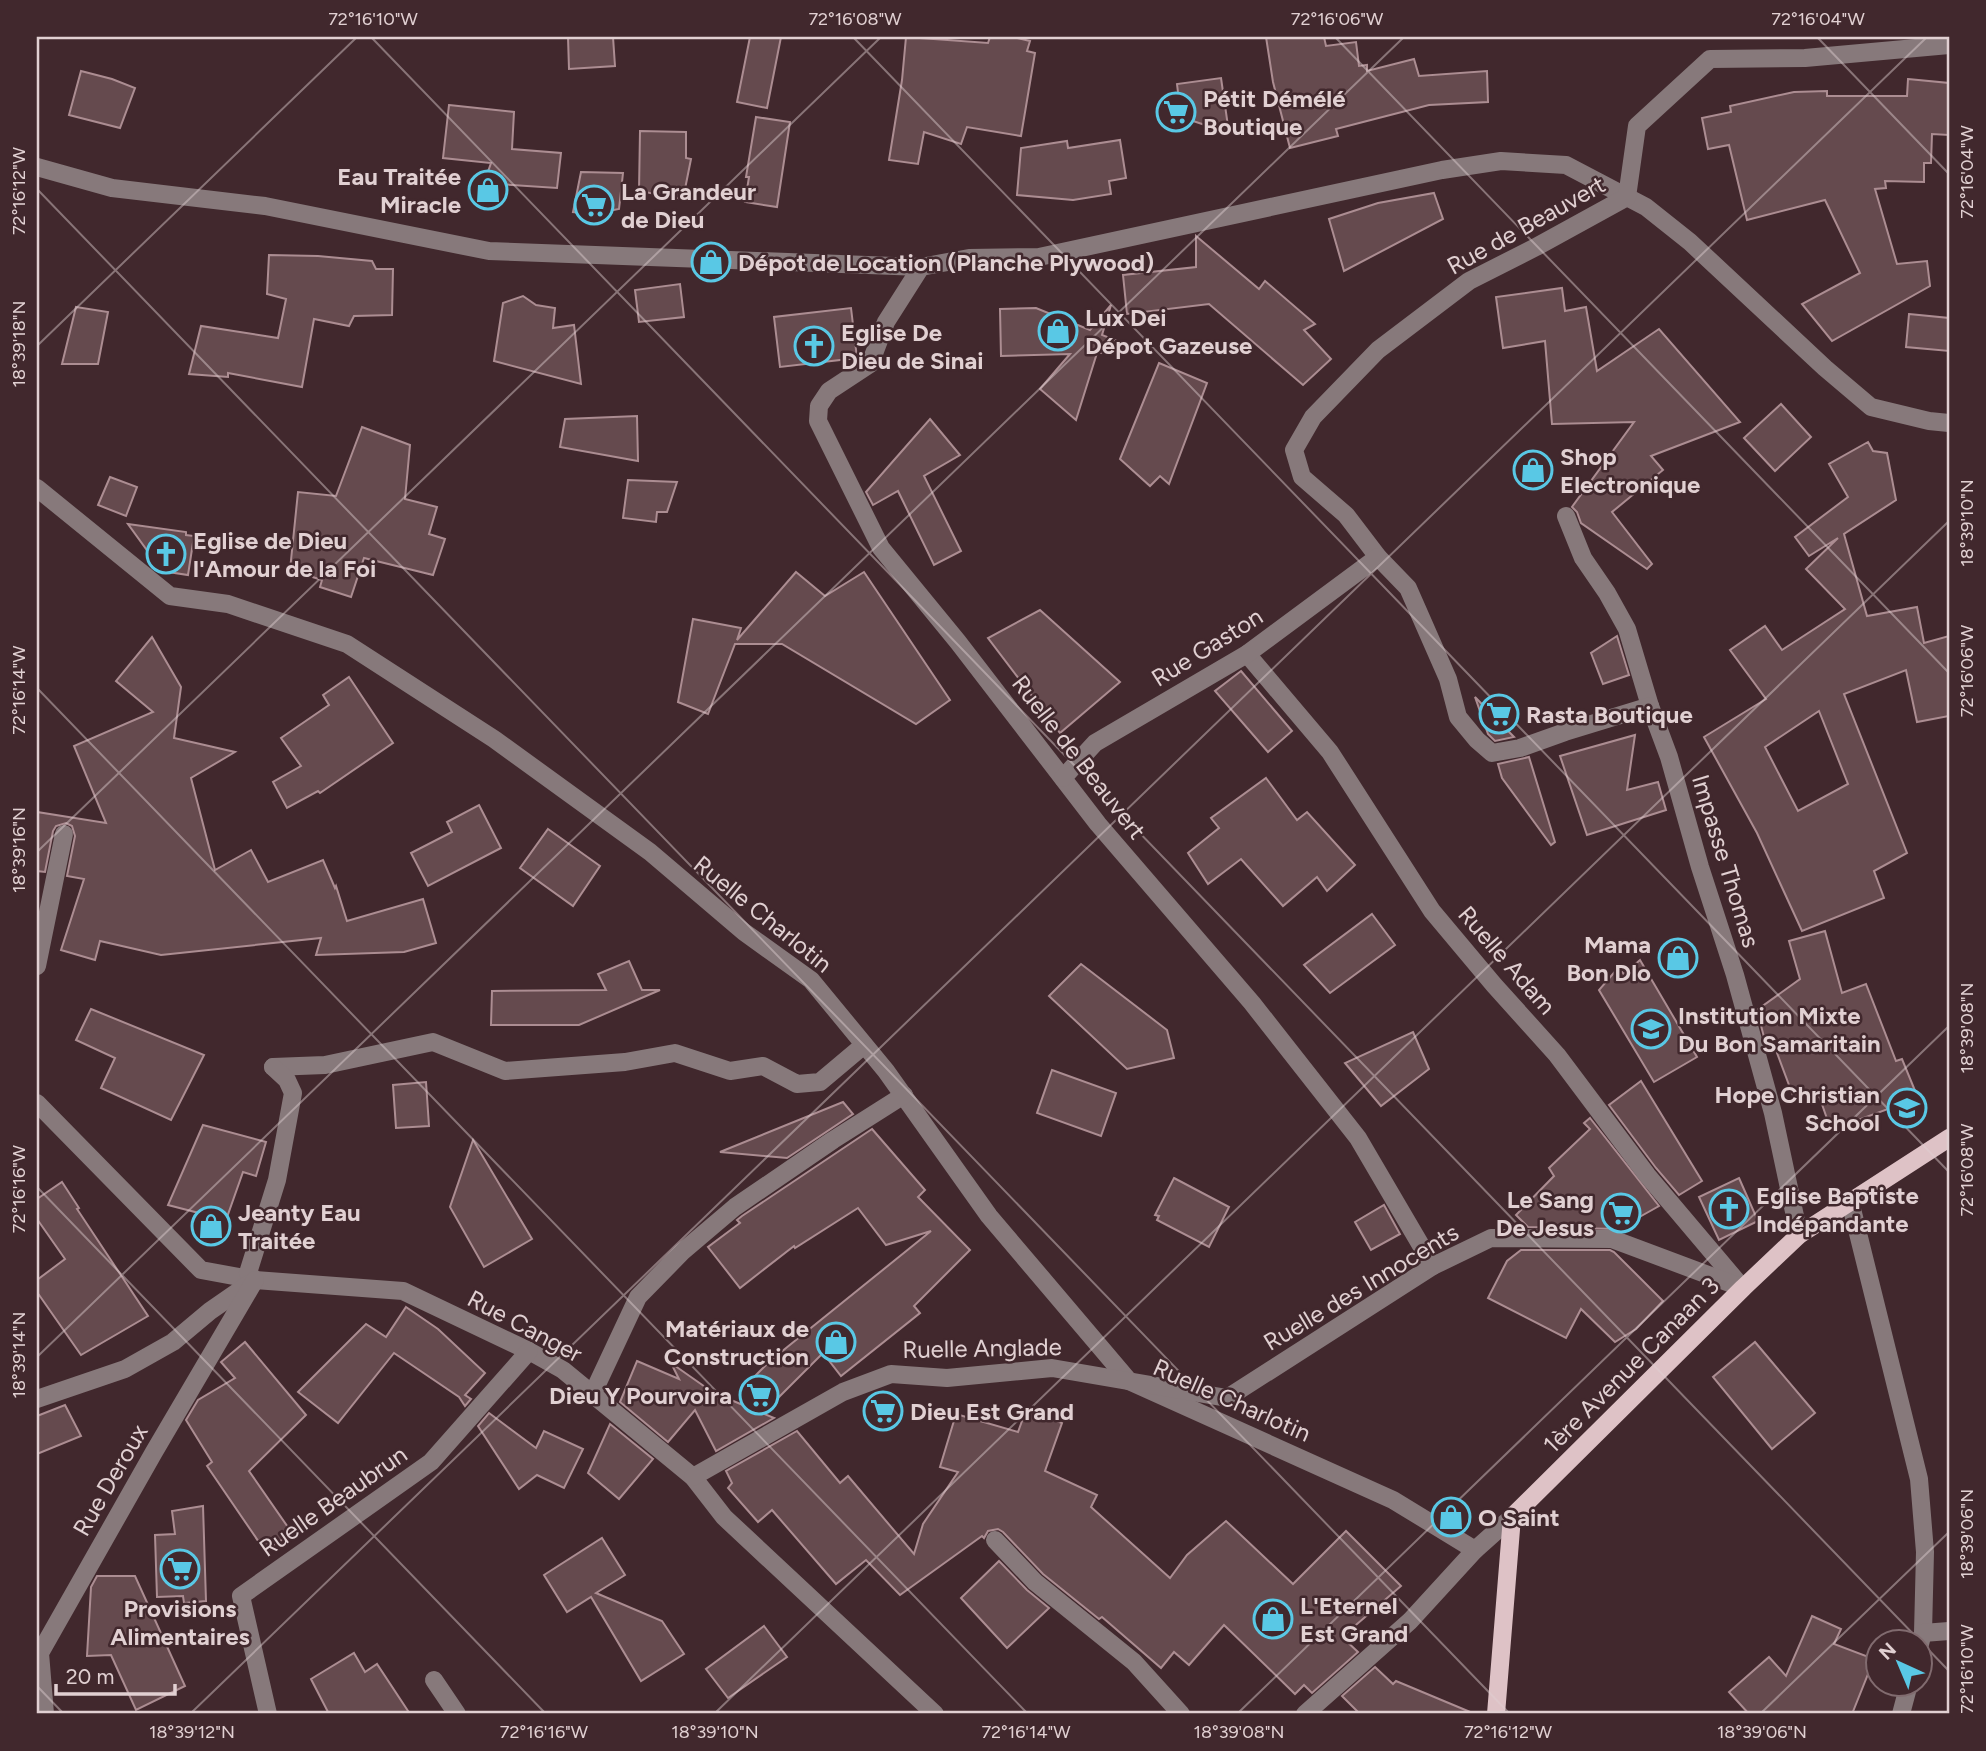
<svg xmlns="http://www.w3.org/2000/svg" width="1986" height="1751" font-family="Figtree,sans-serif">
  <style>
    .building { fill: #654a4e; stroke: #ac8d92; stroke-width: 2; fill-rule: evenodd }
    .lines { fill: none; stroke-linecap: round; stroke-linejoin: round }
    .minor { stroke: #87797b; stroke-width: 18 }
    .major { stroke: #dec2c6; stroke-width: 18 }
    .ticks { fill: none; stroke: #e1d0d2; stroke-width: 2; stroke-opacity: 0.45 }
    .labels { text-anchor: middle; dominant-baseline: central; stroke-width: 5; stroke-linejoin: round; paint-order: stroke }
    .poi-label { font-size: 24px; font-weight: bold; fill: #e1d0d2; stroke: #41282d; text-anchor: start }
    .street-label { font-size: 24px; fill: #e1d0d2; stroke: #41282d }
    .neatline { fill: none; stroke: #e1d0d2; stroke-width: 2.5 }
    .ticks-label { font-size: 18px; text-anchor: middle; fill: #e1d0d2 }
  </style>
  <rect width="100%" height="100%" fill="#41282d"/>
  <g class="building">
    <path d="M568,37H613L615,66L569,69Z"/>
    <path d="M750,37H781L767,108L737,102Z"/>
    <path d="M906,37L988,43L990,37H1013L1030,41L1027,51L1035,53L1021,136L967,127L961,144L924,132L918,164L889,160L902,80Z"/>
    <path d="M1266,37H1324L1326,46L1356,42L1359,66L1367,65V71L1414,59L1419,76L1487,71L1488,102L1429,105L1336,129L1338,136L1290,148L1273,82Z"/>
    <path d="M81,71L112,79L135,88L120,128L69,115Z"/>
    <path d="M1221,78L1229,133L1181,117L1177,84Z"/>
    <path d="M1908,79L1949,83V135L1932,134L1931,163H1924V182L1885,181L1886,188L1875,189L1897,264L1927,261L1930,286L1832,341L1802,304L1860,273L1825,200L1747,220L1729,145L1708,149L1702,118L1731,112L1730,106L1794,92L1827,91V96H1907Z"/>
    <path d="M449,105L514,112L512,149L561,153L557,188L484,183L491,163L443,158Z"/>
    <path d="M756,117L790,122L777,207L745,202L749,177H746Z"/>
    <path d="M640,131L686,132V158L691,159L683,199L639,191Z"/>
    <path d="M1120,140L1126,178L1109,181L1111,194L1073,200L1017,195L1021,148L1067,141L1068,148Z"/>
    <path d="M581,172L623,173L619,209L593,214L573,212Z"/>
    <path d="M1434,193L1443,219L1344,271L1329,219L1378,203Z"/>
    <path d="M1196,236L1259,289L1265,281L1315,324L1304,330L1331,359L1303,385L1209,304L1127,314L1123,275L1196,267Z"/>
    <path d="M269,255L318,256L372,261L376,269H393L392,315L354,316L349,326L314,319L302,387L228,373V377L189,374L201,326L278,338L286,299L267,294Z"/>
    <path d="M680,284L684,317L639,322L635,290Z"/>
    <path d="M1562,288L1565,311L1586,307L1597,371L1659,329L1740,422L1651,456L1663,470L1612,512L1652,564L1647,569L1581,523L1577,512L1572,507L1634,422L1552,424L1545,341L1503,348L1496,297Z"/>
    <path d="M523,296L536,305L555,308L553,328L574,325L581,384L494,361L503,303Z"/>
    <path d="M1111,305L1102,335L1142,351L1097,353L1076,420L1040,389L1070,354L1001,356L1000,309L1036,308L1090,330Z"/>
    <path d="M76,307L108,312L98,364H62Z"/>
    <path d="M851,308L857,358L780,367L774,317Z"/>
    <path d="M1909,314L1949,318V351L1906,347Z"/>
    <path d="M1159,363L1207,383L1169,484L1160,476L1150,486L1120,459Z"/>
    <path d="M1781,404L1811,437L1775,471L1744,438Z"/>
    <path d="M637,416L638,461L560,447L565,419Z"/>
    <path d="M930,419L960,455L924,476L961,551L934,565L898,491L873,505L866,492Z"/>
    <path d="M362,427L410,445L405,499L437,507L429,534L445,539L433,575L364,558L351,597L320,587L322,580L290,570L298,492L336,496Z"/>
    <path d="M1868,442L1873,451L1887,453L1896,500L1844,534L1867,616L1917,607L1924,643L1949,636V716L1917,722L1906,670L1844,694L1907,853L1874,871L1884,898L1802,931L1757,833L1704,737L1766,699L1730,650L1765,626L1782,650L1845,609L1806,569L1838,538L1809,556L1795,537L1848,497L1829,464ZM1819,711L1848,784L1798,811L1765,747Z"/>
    <path d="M110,477L137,487L126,516L98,505Z"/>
    <path d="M628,480L677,482L667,512H657L656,522L623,518Z"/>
    <path d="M128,524L186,532V535L194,536L188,575L162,571Z"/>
    <path d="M796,572L825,596L864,572L950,700L916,724L782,644H735L708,714L678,702L693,619L741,628L737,640Z"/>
    <path d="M1040,610L1120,682L1060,733L988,638Z"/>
    <path d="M1617,636L1629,675L1603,684L1591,653Z"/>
    <path d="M152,637L181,687L174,738L235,752L191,778L215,870L251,850L268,882L323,860L335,888L336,886L347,921L423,899L436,943L404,952L316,955L321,938L161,955L100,941L95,960L61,950L84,879L67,876L75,836L72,826L66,823L56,826L53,831L45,872L37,871V812L106,823L74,746L153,712L116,681Z"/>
    <path d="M1241,671L1292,731L1268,752L1215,691Z"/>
    <path d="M349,677L393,743L320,793L318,791L287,808L273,782L301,766L281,738L329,705L323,695Z"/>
    <path d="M1475,697L1514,737L1495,741L1488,734Z"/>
    <path d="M1635,735L1627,790L1658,782L1666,810L1587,835L1560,756Z"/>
    <path d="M1529,757L1555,842L1551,845L1502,778L1498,764Z"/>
    <path d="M1266,778L1297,820L1307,812L1355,865L1327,891L1317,877L1283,906L1241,859L1208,884L1188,853L1219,828L1211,818Z"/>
    <path d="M479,805L501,848L428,886L411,853L452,832L447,822Z"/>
    <path d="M548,829L600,866L573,906L520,868Z"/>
    <path d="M1372,914L1395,945L1330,993L1304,965Z"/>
    <path d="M1825,931L1842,993L1866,984L1896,1061L1902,1059L1918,1098L1831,1130L1818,1093L1795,1101L1771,1037L1765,1041L1757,1010L1800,979L1789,941Z"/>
    <path d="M1640,960L1697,1057L1654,1082L1599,990L1618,968L1624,974Z"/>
    <path d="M629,961L642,990H660L579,1025H491L492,991L606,990L598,974Z"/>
    <path d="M1081,964L1167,1030L1174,1058L1127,1069L1049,996Z"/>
    <path d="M91,1009L204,1055L171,1120L101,1088L115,1058L76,1040Z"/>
    <path d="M1413,1032L1429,1069L1381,1106L1345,1063Z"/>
    <path d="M1052,1070L1116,1093L1101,1136L1037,1113Z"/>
    <path d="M1641,1081L1702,1181L1679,1195L1656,1168L1609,1105Z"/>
    <path d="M426,1082L429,1126L396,1128L393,1085Z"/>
    <path d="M843,1102L853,1114L787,1158L720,1152Z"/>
    <path d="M1590,1118L1659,1206L1618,1229L1528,1227L1516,1215L1554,1176L1549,1168L1590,1129L1584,1123Z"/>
    <path d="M203,1125L266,1142L256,1176L243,1172L226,1220L168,1205Z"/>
    <path d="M872,1129L925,1190L918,1197L970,1250L914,1306L920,1313L841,1376L823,1353L766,1410L744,1387L770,1361L931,1231L886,1245L858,1208L795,1248L794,1246L740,1288L708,1247L740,1223L737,1220L742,1216Z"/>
    <path d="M473,1140L532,1239L484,1267L450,1207Z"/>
    <path d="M1174,1178L1229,1207L1209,1247L1157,1220L1159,1216L1155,1215Z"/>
    <path d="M1739,1178L1758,1221L1719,1240L1699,1197Z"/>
    <path d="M62,1182L79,1208L77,1209L148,1316L81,1355L37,1292V1280L65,1259L37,1219V1199Z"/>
    <path d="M1384,1205L1400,1234L1371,1250L1355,1222Z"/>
    <path d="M1521,1250H1610L1614,1252L1663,1301L1636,1329L1615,1342L1581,1309L1566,1338L1488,1298L1507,1261Z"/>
    <path d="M406,1307L438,1329L485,1373L465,1395L471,1399L465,1406L459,1397L394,1353L338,1423L298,1392L366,1324L386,1337Z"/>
    <path d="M245,1342L306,1415L249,1471L292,1533L265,1551L207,1466L212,1462L186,1420L198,1400L235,1378L221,1362Z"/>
    <path d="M1755,1342L1815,1413L1772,1449L1713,1377Z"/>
    <path d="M637,1361L679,1379L671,1363L728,1403L731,1400L774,1418L716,1451L695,1410L668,1442L620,1402Z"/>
    <path d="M65,1405L81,1436L37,1454V1416Z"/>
    <path d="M1026,1410L1062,1423L1045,1471L1097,1495L1091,1507L1170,1578L1187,1555L1226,1521L1293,1584L1346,1531L1401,1586L1342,1637L1358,1652L1312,1693L1304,1685L1295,1694L1224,1625L1189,1665L1174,1652L1161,1668L1102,1617L1099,1619L1043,1574L1003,1532L998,1529L988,1531L984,1538L982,1536L900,1595L866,1560L836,1584L772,1510L758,1522L728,1488L732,1483L726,1471L797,1431L840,1483L848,1476L914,1554L923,1524L958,1472L940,1467L956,1414L1018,1432Z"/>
    <path d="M489,1413L536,1448L544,1431L583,1449L564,1488L537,1475L519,1489L478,1426Z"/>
    <path d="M610,1424L653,1459L619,1499L588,1473Z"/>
    <path d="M203,1506L206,1601L184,1603L183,1596L157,1597L155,1535L175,1534L172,1511Z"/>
    <path d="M602,1538L625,1575L596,1593L662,1621L684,1654L641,1681L591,1597L567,1612L544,1575Z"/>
    <path d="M999,1561L1027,1590L1049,1608L1007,1648L961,1598Z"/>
    <path d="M97,1576H135L185,1686L136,1710L111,1655L87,1656L91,1587Z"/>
    <path d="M1812,1616L1841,1629L1834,1644L1874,1659L1852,1714H1749L1729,1692L1769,1657L1786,1676Z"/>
    <path d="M764,1626L787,1657L728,1698L706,1669Z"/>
    <path d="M354,1653L365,1672L377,1664L410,1714H329L311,1679Z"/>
    <path d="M1375,1667L1393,1684L1396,1681L1475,1714H1360L1342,1696Z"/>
  </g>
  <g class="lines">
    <g class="minor">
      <path d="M37,167L112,188L265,206L489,251L921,267L969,258L1039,257L1442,170L1501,161L1566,165L1646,207L1690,242L1825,368L1871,407L1929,421L1949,423"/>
      <path d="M921,267L886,322L870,364L829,391L819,406L818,421L881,548L958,642L1098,824L1252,1003L1358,1138L1433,1266"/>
      <path d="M37,488L170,596L228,604L347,644L494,739L650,852L744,932L811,980L886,1071L989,1216L1129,1381L1393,1500L1475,1550"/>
      <path d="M1566,516L1583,558L1607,593L1627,629L1650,706L1669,757L1700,867L1735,975L1773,1113L1799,1235"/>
      <path d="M1247,654L1330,752L1432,911L1494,985L1557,1055L1647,1175L1740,1285"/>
      <path d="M1650,706L1565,732L1520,748L1492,753L1477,740L1458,717L1448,679L1408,588L1378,557L1346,515L1302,477L1294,450L1313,417L1378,350L1469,281L1536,247L1627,197L1637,126L1710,59L1805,58L1949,45"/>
      <path d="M1063,778L1095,743L1247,654L1378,557"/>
      <path d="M37,966L64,834"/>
      <path d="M273,1067L325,1065L433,1042L505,1071L625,1062L675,1053L730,1071L763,1066L797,1084L820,1082L864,1045"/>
      <path d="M37,1103L201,1270L255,1280L403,1291L529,1351L563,1370L693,1477L724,1517L935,1714"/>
      <path d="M1850,1201L1919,1479L1925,1552L1923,1633L1920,1644"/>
      <path d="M255,1280L248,1273L277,1180L293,1093L287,1080L273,1067"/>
      <path d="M593,1393L638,1297L682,1252L735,1207L833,1140L904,1095"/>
      <path d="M37,1399L125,1369L173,1342L210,1311L249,1284"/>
      <path d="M693,1477L843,1392L891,1374L947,1378L1052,1368L1227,1398L1433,1266L1491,1238L1612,1239L1743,1288"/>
      <path d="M995,1540L1035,1582L1134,1662L1181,1714"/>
      <path d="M1923,1633L1949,1631"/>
      <path d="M434,1680L457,1714"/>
      <path d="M45,1714L40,1653L154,1452L255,1280"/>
      <path d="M268,1714L241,1596L431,1462L529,1351"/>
      <path d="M1305,1714L1410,1621L1475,1550L1512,1517"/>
      <path d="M1901,1714L1909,1684"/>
    </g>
    <path class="major" d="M1496,1714L1512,1517L1743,1288L1799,1235L1949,1138"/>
  </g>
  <path class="ticks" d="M371,37L1949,1671M853,37L1949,1172M1335,37L1949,673M1817,37L1949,174M37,189L1510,1714M37,346L357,37M37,688L1028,1714M37,852L881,37M37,1187L546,1714M37,1357L1404,37M37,1686L64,1714M190,1714L1927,37M714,1714L1949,521M1237,1714L1949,1026M1760,1714L1949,1532"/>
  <defs>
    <symbol id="supermarket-ring" viewBox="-11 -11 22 22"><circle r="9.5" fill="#41282d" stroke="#59c8e5" stroke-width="1.5"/><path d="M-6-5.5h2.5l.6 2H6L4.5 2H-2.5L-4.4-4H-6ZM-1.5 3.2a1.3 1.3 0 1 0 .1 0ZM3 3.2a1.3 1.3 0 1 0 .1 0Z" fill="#59c8e5"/></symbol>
    <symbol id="shop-ring" viewBox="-11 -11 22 22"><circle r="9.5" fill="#41282d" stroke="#59c8e5" stroke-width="1.5"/><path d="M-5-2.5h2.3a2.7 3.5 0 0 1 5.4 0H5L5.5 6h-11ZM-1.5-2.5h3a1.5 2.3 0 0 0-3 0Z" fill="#59c8e5"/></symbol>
    <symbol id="church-ring" viewBox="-11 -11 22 22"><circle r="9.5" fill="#41282d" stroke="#59c8e5" stroke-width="1.5"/><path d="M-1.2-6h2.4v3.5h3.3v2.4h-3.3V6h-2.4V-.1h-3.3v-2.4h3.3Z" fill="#59c8e5"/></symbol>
    <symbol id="school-ring" viewBox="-11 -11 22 22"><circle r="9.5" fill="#41282d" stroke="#59c8e5" stroke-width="1.5"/><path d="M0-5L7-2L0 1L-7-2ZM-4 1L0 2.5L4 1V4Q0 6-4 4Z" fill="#59c8e5"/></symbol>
  </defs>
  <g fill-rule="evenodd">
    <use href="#supermarket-ring" x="1154" y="90" width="44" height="44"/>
    <use href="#shop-ring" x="466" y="168" width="44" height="44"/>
    <use href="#supermarket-ring" x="572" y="183" width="44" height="44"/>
    <use href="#shop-ring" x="689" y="240" width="44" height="44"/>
    <use href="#shop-ring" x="1036" y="309" width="44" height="44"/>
    <use href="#church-ring" x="792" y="324" width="44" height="44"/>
    <use href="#shop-ring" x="1511" y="448" width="44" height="44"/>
    <use href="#church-ring" x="144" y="532" width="44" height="44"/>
    <use href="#supermarket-ring" x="1477" y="692" width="44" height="44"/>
    <use href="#shop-ring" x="1656" y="936" width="44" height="44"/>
    <use href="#school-ring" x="1629" y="1007" width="44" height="44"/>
    <use href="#school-ring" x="1885" y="1086" width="44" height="44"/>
    <use href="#church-ring" x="1707" y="1187" width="44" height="44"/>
    <use href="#supermarket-ring" x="1599" y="1191" width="44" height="44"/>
    <use href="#shop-ring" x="189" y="1204" width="44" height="44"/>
    <use href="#shop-ring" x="814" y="1320" width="44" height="44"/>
    <use href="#supermarket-ring" x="737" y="1373" width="44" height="44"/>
    <use href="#supermarket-ring" x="861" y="1389" width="44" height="44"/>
    <use href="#shop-ring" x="1429" y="1495" width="44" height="44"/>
    <use href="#supermarket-ring" x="158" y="1547" width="44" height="44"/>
    <use href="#shop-ring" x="1251" y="1597" width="44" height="44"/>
  </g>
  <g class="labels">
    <g class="poi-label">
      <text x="1203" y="98">Pétit Démélé<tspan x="1203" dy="28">Boutique</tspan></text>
      <text x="461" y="176" text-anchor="end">Eau Traitée<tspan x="461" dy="28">Miracle</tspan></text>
      <text x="621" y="191">La Grandeur<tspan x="621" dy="28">de Dieu</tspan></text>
      <text x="738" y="262">Dépot de Location (Planche Plywood)</text>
      <text x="1085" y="317">Lux Dei<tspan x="1085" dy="28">Dépot Gazeuse</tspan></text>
      <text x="841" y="332">Eglise De<tspan x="841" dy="28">Dieu de Sinai</tspan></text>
      <text x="1560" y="456">Shop<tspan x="1560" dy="28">Electronique</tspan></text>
      <text x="193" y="540">Eglise de Dieu<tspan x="193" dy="28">l'Amour de la Foi</tspan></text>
      <text x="1526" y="714">Rasta Boutique</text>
      <text x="1651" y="944" text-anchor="end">Mama<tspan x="1651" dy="28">Bon Dlo</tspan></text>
      <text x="1678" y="1015">Institution Mixte<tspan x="1678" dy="28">Du Bon Samaritain</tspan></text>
      <text x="1880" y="1094" text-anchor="end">Hope Christian<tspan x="1880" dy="28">School</tspan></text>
      <text x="1756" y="1195">Eglise Baptiste<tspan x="1756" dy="28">Indépandante</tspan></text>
      <text x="1594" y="1199" text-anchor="end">Le Sang<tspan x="1594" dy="28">De Jesus</tspan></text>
      <text x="238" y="1212">Jeanty Eau<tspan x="238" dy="28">Traitée</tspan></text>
      <text x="809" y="1328" text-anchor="end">Matériaux de<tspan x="809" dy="28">Construction</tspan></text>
      <text x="732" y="1395" text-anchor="end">Dieu Y Pourvoira</text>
      <text x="910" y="1411">Dieu Est Grand</text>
      <text x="1478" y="1517">O Saint</text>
      <text x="1300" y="1605">L'Eternel<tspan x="1300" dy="28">Est Grand</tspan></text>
      <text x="180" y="1608" text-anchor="middle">Provisions<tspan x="180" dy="28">Alimentaires</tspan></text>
    </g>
    <g class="street-label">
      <text transform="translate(1526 225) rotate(-29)">Rue de Beauvert</text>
      <text transform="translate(1207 647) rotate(-32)">Rue Gaston</text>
      <text transform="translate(1079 757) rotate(52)">Ruelle de Beauvert</text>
      <text transform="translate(1726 861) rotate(73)">Impasse Thomas</text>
      <text transform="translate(763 914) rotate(39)">Ruelle Charlotin</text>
      <text transform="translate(1507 960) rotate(49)">Ruelle Adam</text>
      <text transform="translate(1361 1287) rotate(-31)">Ruelle des Innocents</text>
      <text transform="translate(525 1326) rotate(28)">Rue Canger</text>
      <text transform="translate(982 1348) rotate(-1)">Ruelle Anglade</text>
      <text transform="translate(1631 1365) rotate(-45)">1ère Avenue Canaan 3</text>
      <text transform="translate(1232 1400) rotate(24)">Ruelle Charlotin</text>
      <text transform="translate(110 1480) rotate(-60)">Rue Deroux</text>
      <text transform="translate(333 1501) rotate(-35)">Ruelle Beaubrun</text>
    </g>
  </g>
  <rect width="1986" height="1751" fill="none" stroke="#41282d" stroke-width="77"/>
  <g transform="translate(1899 1663) rotate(316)"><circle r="33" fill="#41282d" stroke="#816b6f" stroke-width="2"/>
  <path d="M0-5L12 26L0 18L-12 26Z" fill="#59c8e5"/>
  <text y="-10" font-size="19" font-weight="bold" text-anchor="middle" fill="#e1d0d2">N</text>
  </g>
  <path d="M56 1684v10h119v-10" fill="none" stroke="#e1d0d2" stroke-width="3.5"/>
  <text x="66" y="1684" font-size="21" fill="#e1d0d2" stroke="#41282d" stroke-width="5" paint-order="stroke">20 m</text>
  <rect x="38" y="38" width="1910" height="1674" class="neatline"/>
  <g class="ticks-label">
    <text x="373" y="25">72°16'10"W</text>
    <text x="855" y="25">72°16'08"W</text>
    <text x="1337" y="25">72°16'06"W</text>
    <text x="1818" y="25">72°16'04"W</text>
    <text transform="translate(1967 172) rotate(-90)" y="6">72°16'04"W</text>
    <text transform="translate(19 191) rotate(-90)" y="6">72°16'12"W</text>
    <text transform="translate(19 344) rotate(-90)" y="6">18°39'18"N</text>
    <text transform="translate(1967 523) rotate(-90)" y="6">18°39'10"N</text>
    <text transform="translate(1967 671) rotate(-90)" y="6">72°16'06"W</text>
    <text transform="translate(19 690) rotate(-90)" y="6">72°16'14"W</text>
    <text transform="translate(19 850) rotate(-90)" y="6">18°39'16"N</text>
    <text transform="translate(1967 1028) rotate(-90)" y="6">18°39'08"N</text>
    <text transform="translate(1967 1170) rotate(-90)" y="6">72°16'08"W</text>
    <text transform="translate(19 1189) rotate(-90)" y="6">72°16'16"W</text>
    <text transform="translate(19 1355) rotate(-90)" y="6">18°39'14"N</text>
    <text transform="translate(1967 1534) rotate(-90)" y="6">18°39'06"N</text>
    <text transform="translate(1967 1669) rotate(-90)" y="6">72°16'10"W</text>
    <text x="192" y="1738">18°39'12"N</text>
    <text x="544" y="1738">72°16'16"W</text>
    <text x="715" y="1738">18°39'10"N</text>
    <text x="1026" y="1738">72°16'14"W</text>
    <text x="1239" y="1738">18°39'08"N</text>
    <text x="1508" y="1738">72°16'12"W</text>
    <text x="1762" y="1738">18°39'06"N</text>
  </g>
</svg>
